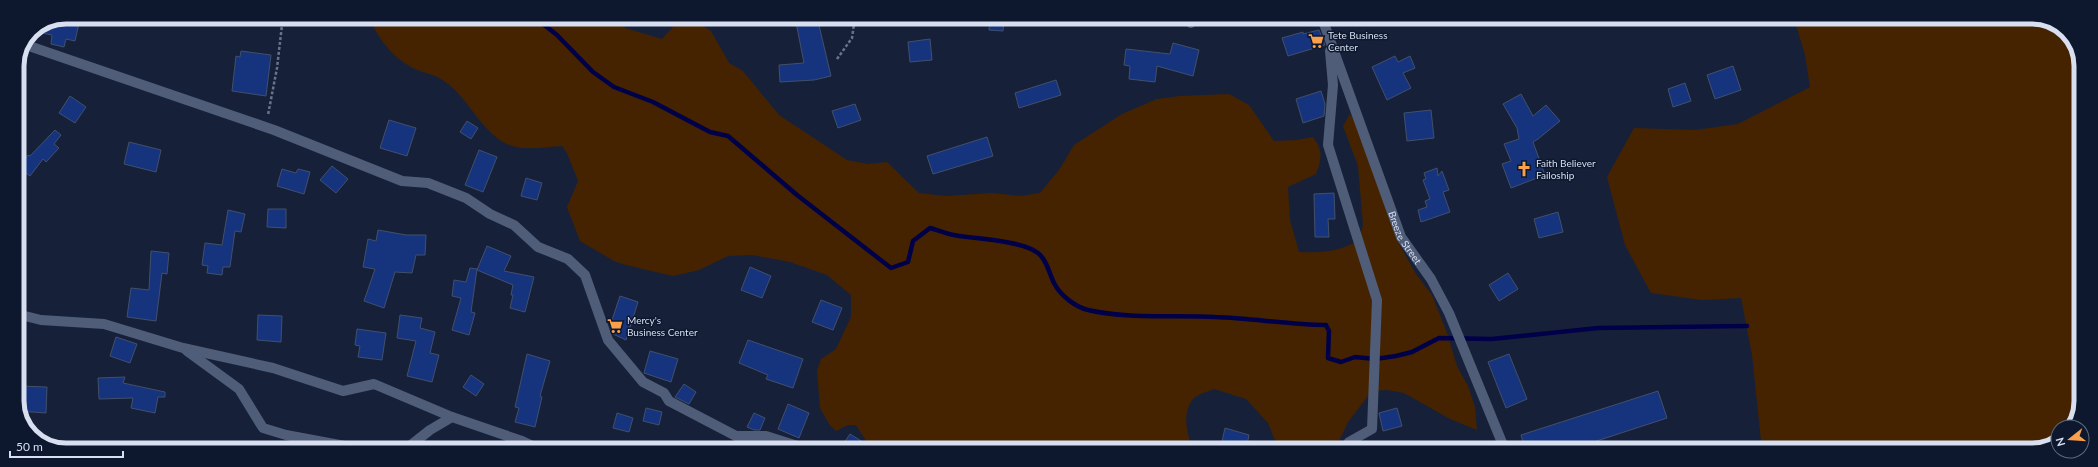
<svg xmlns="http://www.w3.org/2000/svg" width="2098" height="467" font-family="Lato,sans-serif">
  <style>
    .green { fill: #452300 }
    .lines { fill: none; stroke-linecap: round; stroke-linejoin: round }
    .stream { stroke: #000049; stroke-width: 4.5 }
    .building { fill: #16347d; stroke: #424f6b }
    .path { stroke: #6a7489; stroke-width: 2.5; stroke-dasharray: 3 2; stroke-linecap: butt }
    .street { stroke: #4f5d79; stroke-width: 10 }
    .labels { text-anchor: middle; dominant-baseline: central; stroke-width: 3; stroke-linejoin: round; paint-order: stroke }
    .poi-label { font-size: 10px; fill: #d7dff0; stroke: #0d182f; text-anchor: start }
    .street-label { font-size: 10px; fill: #d7dff0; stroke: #0d182f }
    .rim { fill: none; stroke: #d7dff0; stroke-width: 5 }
  </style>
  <rect width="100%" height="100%" fill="#162139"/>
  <g class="green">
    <path d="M368,17H620L625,28L662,39L682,17H689L711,31L729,63L743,71L779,115L847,160L868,164L887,162L919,193L946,196L992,193L1020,196L1040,193L1059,170L1074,145L1122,114L1157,99L1180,96L1229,94L1249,105L1274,141L1297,140L1313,137C1323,150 1322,159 1316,174L1288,187L1290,220L1299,252C1322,253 1339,252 1359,240L1363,225L1358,166L1343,126L1350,114L1359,125L1398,242L1416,274L1432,295L1447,333L1457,366L1468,386L1475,407L1477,430L1450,419L1404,393L1387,390L1372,391L1348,422L1340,439L1332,450H1279L1268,423L1246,399L1214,389C1209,391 1199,394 1194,398C1181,412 1187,434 1193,450L869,449L868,444L856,425H848L836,431L829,424L820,408L817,371L821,359L836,349L851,317V295L827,275L790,262L752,255L728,256L699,270L673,276L626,265L614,261L580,241L567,207L578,181L567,153L562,146C545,147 521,152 505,143C479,129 469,98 444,81C435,74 423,73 413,68C391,57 379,38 368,17Z"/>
    <path d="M1794,18H2041L2069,33L2081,60L2080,410L2071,427H2058V440L2032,450H1762L1752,355L1741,298L1702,300L1651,293L1625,245L1607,177L1634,128L1695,130L1738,124L1810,87L1805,55Z"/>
  </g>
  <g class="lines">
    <path class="stream" d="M534,17L557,35L593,72L614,87L653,102L710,132L728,136L797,195L891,268L908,262L913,241L930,228C940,231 949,235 959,236C980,239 1022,241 1038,253C1047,260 1049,273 1054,283C1060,295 1075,307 1088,310C1126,319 1176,315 1215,317C1252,318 1289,325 1326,325L1329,331L1328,358L1341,362L1355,357L1375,359L1396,356L1412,352L1439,338L1492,339L1598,328L1747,326"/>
  </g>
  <g class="building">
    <path d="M66,17H71L70,20L79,23L75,41L66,39L64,47L51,44L52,35L33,31Z"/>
    <path d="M795,17H817L831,76L814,80L780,82L779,65L804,63Z"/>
    <path d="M990,17H1004L1003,31L989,30Z"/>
    <path d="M1319,30L1325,45L1288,56L1282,38L1303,32V34Z"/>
    <path d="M930,39L932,60L910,62L908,42Z"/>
    <path d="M1173,43L1199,50L1193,76L1157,66L1155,82L1129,79L1130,66L1124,65L1126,49L1170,54Z"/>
    <path d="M241,51L271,55L266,96L232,91L236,56L240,57Z"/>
    <path d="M1395,56L1398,62L1410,56L1415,68L1403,73L1411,88L1387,100L1372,67Z"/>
    <path d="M1733,66L1741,90L1715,99L1707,75Z"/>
    <path d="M1056,80L1061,95L1019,108L1015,93Z"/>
    <path d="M1685,83L1691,101L1673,107L1668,89Z"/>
    <path d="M1321,91L1325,104L1324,116L1303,123L1296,99Z"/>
    <path d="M1521,94L1533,116L1546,105L1560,121L1538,139L1533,142L1545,175L1511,188L1502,164L1511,161L1504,144L1519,139L1517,128L1503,104Z"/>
    <path d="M70,96L86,107L75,123L59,113Z"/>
    <path d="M855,104L861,120L838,128L832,111Z"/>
    <path d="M1431,110L1434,138L1407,141L1404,113Z"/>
    <path d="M389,120L416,128L407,156L380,148Z"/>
    <path d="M467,121L478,128L471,139L460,132Z"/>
    <path d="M55,130L61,135L54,144L59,148L46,162L43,159L30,176L18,167L28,155L30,156Z"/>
    <path d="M987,137L993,156L933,174L927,156Z"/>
    <path d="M129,142L161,150L156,172L124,164Z"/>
    <path d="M479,150L497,157L483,192L465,185Z"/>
    <path d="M332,166L348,179L336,193L320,180Z"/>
    <path d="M1437,168L1438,176L1442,171L1449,190L1443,192L1450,212L1421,222L1418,210L1427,207L1425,201L1430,199L1423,180L1426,179L1424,173Z"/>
    <path d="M282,169L296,173L298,169L310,172L304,194L277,186Z"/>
    <path d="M526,178L542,183L537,200L521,196Z"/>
    <path d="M1334,193L1335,219H1328L1329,237H1315L1314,194Z"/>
    <path d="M268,209H286V228L267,227Z"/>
    <path d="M228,210L245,214L241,232L235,231L230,267H223L222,275L207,273L208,266L202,265L205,243L222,245Z"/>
    <path d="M1558,212L1563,232L1539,238L1534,219Z"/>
    <path d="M378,230L406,235H426L425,255H416L412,273L395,272L384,308L364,301L375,269L363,267L368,239L376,241Z"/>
    <path d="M487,246L511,256L504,271L534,277L525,312L510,308L513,295H511L513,285L477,270Z"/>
    <path d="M151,251L169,253L167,274L162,273L156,321L127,317L131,288L149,290Z"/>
    <path d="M750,267L771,276L762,298L741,290Z"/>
    <path d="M470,268L477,269L471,312L475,313L469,335L452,330L461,298L452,296L454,280L466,282Z"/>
    <path d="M1508,273L1518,289L1499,301L1489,285Z"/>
    <path d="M620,296L638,302L626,340L613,334L610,326Z"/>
    <path d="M821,300L842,308L833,330L812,322Z"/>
    <path d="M258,315L282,316L281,342L257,340Z"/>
    <path d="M400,315L422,318L420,328L435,332L430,353L439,355L432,382L407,376L416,341L397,338Z"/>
    <path d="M357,329L386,333L382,360L358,357L360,346L355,345Z"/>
    <path d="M116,337L137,344L130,363L110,356Z"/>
    <path d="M748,340L803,359L793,388L766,379L768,375L739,363Z"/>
    <path d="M650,351L678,359L671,382L644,373Z"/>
    <path d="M527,354L550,361L540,396L542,397L535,427L515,422L519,408L515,407Z"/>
    <path d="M1509,354L1527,399L1506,408L1488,362Z"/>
    <path d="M471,375L484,384L476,396L463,387Z"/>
    <path d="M125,377L123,383L165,392V397H158L155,413L131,408L133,398L99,399L98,378Z"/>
    <path d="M684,384L696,392L689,404L675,397Z"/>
    <path d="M19,386L47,387L46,413L19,411Z"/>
    <path d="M1658,391L1667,418L1569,450H1525L1521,435Z"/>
    <path d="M788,404L809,413L799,438L778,429Z"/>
    <path d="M646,408L662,412L659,425L643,421Z"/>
    <path d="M1397,408L1402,426L1383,431L1379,413Z"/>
    <path d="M617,413L633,418L629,432L613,428Z"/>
    <path d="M754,413L765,418L760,430H754L747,427Z"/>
    <path d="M1225,428L1249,435L1246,450H1220Z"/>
    <path d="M850,434L874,449H840Z"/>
  </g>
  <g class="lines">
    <g class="path">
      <path d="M266,17L282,25L277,68L268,115"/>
      <path d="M837,59L852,38L855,17"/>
      <path d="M30,434L33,437"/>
    </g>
    <g class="street">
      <path id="s1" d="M1322,18L1401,237L1431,279L1449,313L1505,450"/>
      <path d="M1191,23L1195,18"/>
      <path d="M26,45L274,130L402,181L428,183L466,198L490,214L514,225L538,247L568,259L585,275L608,340L643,382L664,393L669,401L736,436H766L807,449"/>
      <path d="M1330,51L1333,85L1328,145L1377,300L1372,429L1349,442L1343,450"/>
      <path d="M17,314L41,320L104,324L183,348L273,368L343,391L374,384L452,417L522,441L539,449"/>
      <path d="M187,351L239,389L263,428L286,435L361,449"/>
      <path d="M406,449L430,430L452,417"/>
    </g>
  </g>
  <defs>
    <symbol id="supermarket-bare" viewBox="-9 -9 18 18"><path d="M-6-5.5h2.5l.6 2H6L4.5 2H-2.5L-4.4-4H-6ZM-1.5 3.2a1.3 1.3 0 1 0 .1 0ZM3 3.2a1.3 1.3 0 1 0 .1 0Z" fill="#f9a04c" stroke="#0d182f" stroke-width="2.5" paint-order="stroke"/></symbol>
    <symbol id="church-bare" viewBox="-9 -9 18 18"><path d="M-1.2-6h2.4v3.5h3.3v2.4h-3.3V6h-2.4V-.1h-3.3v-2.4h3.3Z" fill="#f9a04c" stroke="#0d182f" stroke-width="2.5" paint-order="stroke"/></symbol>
  </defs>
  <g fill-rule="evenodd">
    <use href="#supermarket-bare" x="1305" y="30" width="22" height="22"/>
    <use href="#church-bare" x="1513" y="158" width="22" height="22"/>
    <use href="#supermarket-bare" x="604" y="315" width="22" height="22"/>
  </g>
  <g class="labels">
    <g class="poi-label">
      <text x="1328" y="35">Tete Business<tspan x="1328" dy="12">Center</tspan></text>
      <text x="1536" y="163">Faith Believer<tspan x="1536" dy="12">Failoship</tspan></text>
      <text x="627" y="320">Mercy's<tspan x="627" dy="12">Business Center</tspan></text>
    </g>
    <g class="street-label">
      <text stroke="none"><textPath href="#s1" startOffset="235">Breeze Street</textPath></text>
    </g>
  </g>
  <path d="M0 0H2098V467H0ZM66 24H2032A42 42 0 0 1 2074 66V401A42 42 0 0 1 2032 443H66A42 42 0 0 1 24 401V66A42 42 0 0 1 66 24Z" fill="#0d182f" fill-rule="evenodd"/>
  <path class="rim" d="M66 24H2032A42 42 0 0 1 2074 66V401A42 42 0 0 1 2032 443H66A42 42 0 0 1 24 401V66A42 42 0 0 1 66 24Z"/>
  <g transform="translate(2070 439) rotate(253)"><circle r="19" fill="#0d182f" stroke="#5e687c"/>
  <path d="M0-3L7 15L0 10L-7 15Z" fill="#f9a04c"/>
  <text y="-6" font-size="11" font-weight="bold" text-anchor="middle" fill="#d7dff0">N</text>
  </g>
  <path d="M10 451v6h113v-6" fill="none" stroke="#d7dff0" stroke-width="2"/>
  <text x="16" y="451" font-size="12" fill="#d7dff0" stroke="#0d182f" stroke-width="3" paint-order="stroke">50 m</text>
</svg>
